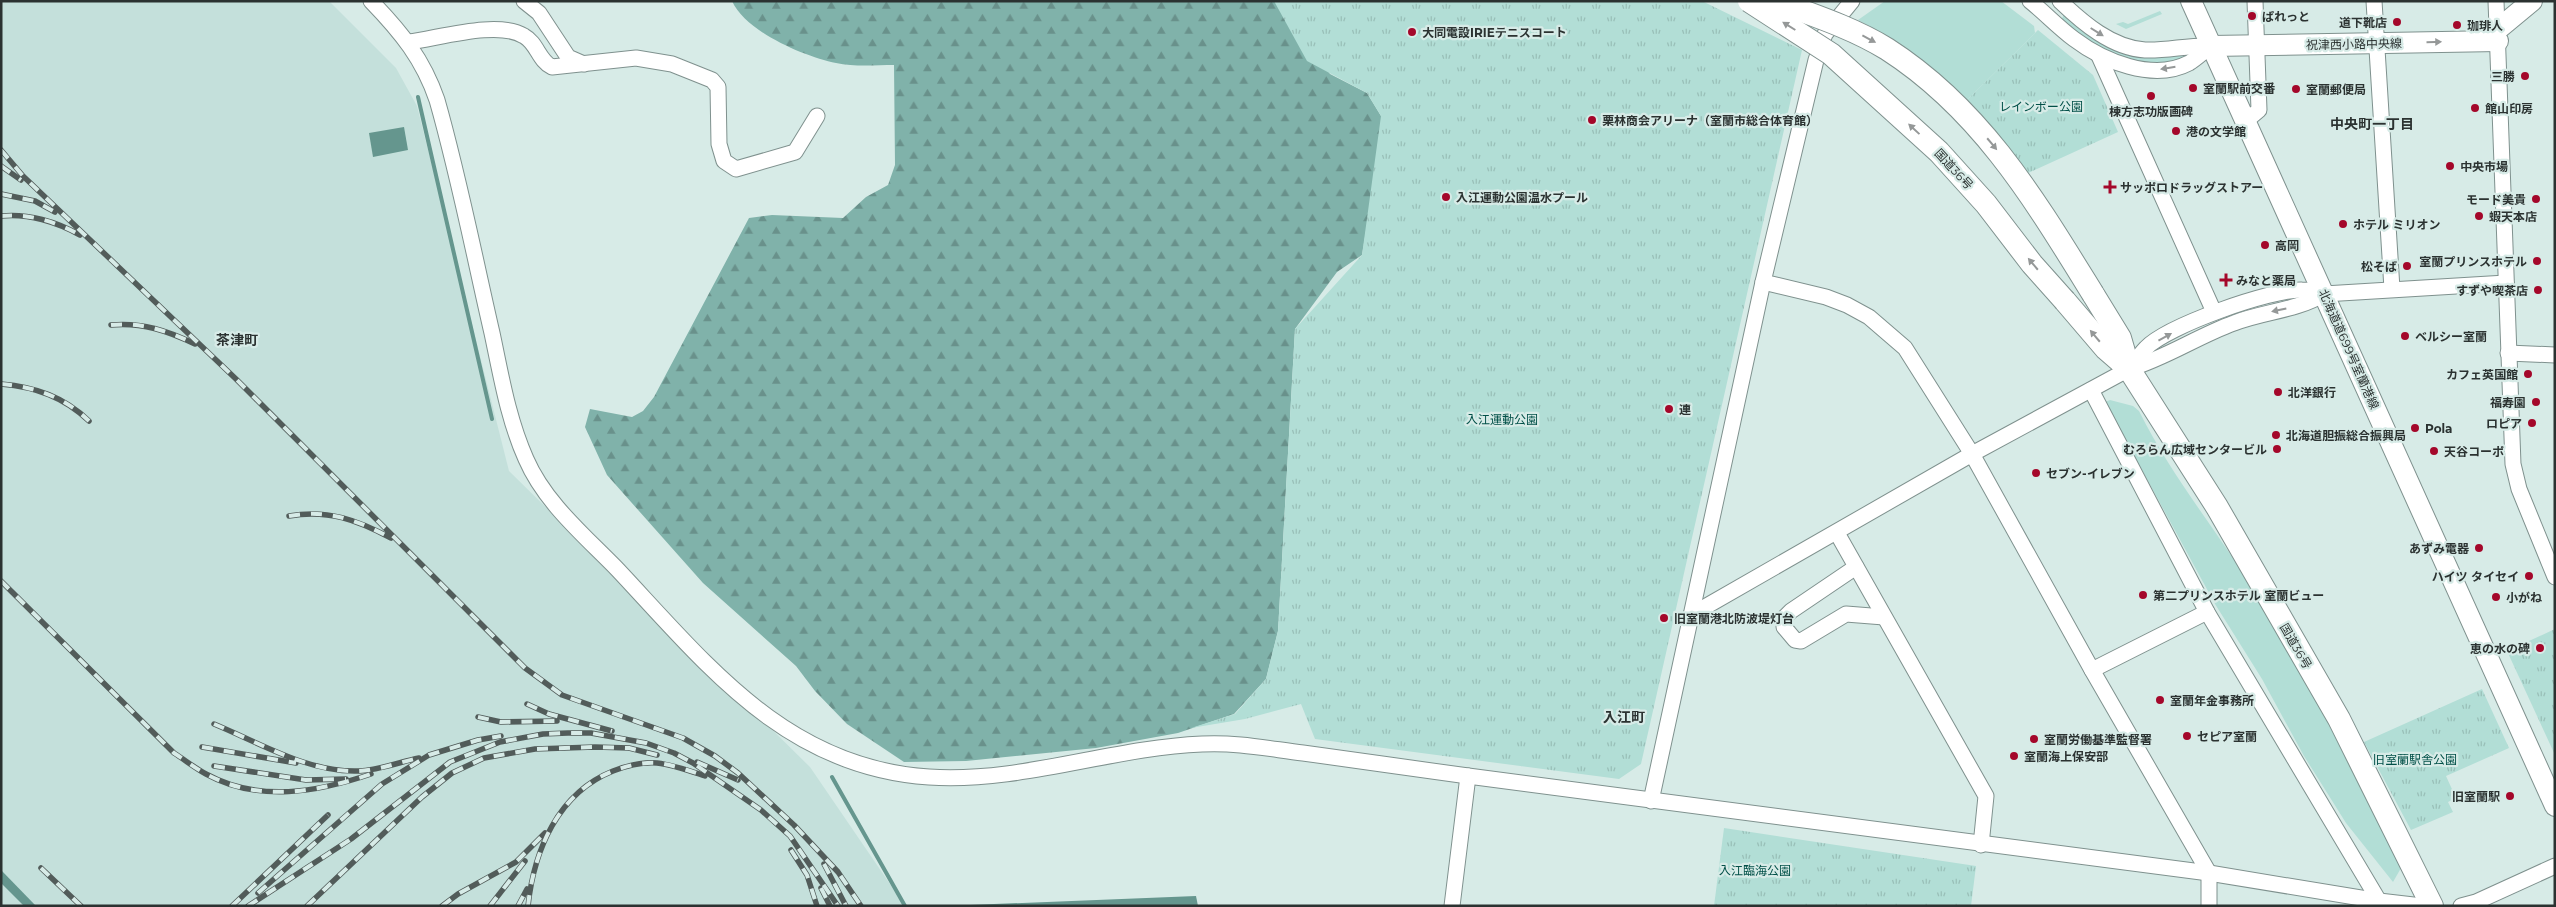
<svg xmlns="http://www.w3.org/2000/svg" width="2556" height="907" font-family="Montserrat,'Noto Sans JP',sans-serif">
  <defs>
    <pattern id="forest-firs" width="22" height="20" patternUnits="userSpaceOnUse" patternTransform="scale(1.25)"><rect width="22" height="20" fill="#80b2aa"/><path d="M5 1l3.5 6h-7zM16 11l3.5 6h-7z" fill="#69918b"/></pattern>
    <pattern id="park-tufts" width="24" height="20" patternUnits="userSpaceOnUse" patternTransform="scale(1.25)"><rect width="24" height="20" fill="#b2ded6"/><path d="M3 7l-1-3M5 7V3M7 7l1-3M15 17l-1-3M17 17v-4M19 17l1-3" fill="none" stroke="#99bfb8"/></pattern>
  </defs>
  <rect width="100%" height="100%" fill="#d7ebe7"/>
  <polygon fill="#c4e0db" points="1,1 329,1 396,68 417,106 509,471 810,767 905,906 1,906"/>
  <g fill="#b2ded6">
    <path d="M1885,1h116l33,25 1,7 -72,71c-33,-32 -64,-63 -105,-84z"/>
    <polygon points="2160,11 2162,14 2126,29 2116,24 2123,22 2128,24"/>
    <path d="M2064,14l46,29 76,11 1,4c-9,2 -20,7 -30,7 -35,0 -71,-22 -95,-46z"/>
    <path d="M2110,400l23,6 6,5c32,64 77,119 115,179 56,89 100,184 147,278l-8,14 -47,-59 -42,-67 -42,-77 -47,-75 -110,-202z"/>
  </g>
  <path fill="url(#forest-firs)" d="M732,1h543l55,73 37,19 14,23 1,18 -20,121 -25,17 -42,57 -17,302 -12,48 -32,35 -56,19 -82,15 -130,13 -62,1 -57,-38 -32,-33 -19,-25 -93,-83 -96,-108 -22,-48 5,-18 42,8 11,-6 11,-14 95,-179 23,-3 71,3 23,-21 22,-12 7,-20 -1,-100c-18,0 -40,2 -58,-2 -31,-6 -90,-31 -104,-62z"/>
  <g fill="url(#park-tufts)">
    <polygon points="1274,1 1702,1 1802,50 1641,764 1619,779 1315,739 1301,704 1245,719 1191,728 1235,714 1266,679 1278,631 1295,329 1362,255 1381,116 1367,93 1307,61"/>
    <polygon points="2038,30 2093,75 2118,132 2026,174 1963,104"/>
    <polygon points="2555,629 2555,755 2507,651"/>
    <polygon points="2482,689 2509,748 2446,776 2456,798 2448,802 2453,812 2411,830 2364,742"/>
    <polygon points="1724,828 1976,866 1971,906 1714,906"/>
  </g>
  <g fill="#65968e">
    <polygon points="404,127 408,150 373,157 369,133"/>
    <polygon points="1,870 36,906 24,906 1,883"/>
    <polygon points="1196,896 1198,906 946,906"/>
  </g>
  <g fill="none" stroke-linecap="round" stroke-linejoin="round">
    <g stroke="#65968e" stroke-width="4">
      <polyline points="418,97 492,419"/>
      <polyline points="832,777 905,906"/>
    </g>
    <defs>
      <g id="minor">
        <path d="M371,1c30,31 52,58 66,99 22,77 37,155 55,233 9,42 16,86 34,126 19,44 59,77 92,111 90,96 169,198 311,207 92,6 181,-29 273,-33 34,-2 68,5 101,9 55,8 110,15 165,23"/>
        <polyline points="524,1 539,13 568,57 584,64"/>
        <path d="M2030,1c15,12 28,26 44,38 29,22 79,43 115,24 8,-5 15,-12 22,-17"/>
        <path d="M2060,1c23,22 52,47 85,49 22,1 43,-5 66,-4"/>
        <polyline points="2374,1 2392,289"/>
        <polyline points="2496,1 2513,464 2519,489 2555,577"/>
        <path d="M409,42c31,-4 89,-22 115,-6 13,7 15,25 28,31l84,-9 36,6 40,16 6,7 1,57 5,17 12,8 59,-17 22,-36"/>
        <polyline points="2099,56 2214,312"/>
        <polyline points="2247,120 2259,110 2255,1"/>
        <polyline points="1763,282 1826,297 1847,305 1869,317 1905,348 1972,454 2092,670 2209,873 2209,906"/>
        <polyline points="2508,353 2555,355"/>
        <path d="M2129,369c6,-7 11,-15 17,-21 21,-22 125,-59 156,-58 7,0 15,2 22,4l182,-11"/>
        <polyline points="2091,390 2207,612 2379,901"/>
        <polyline points="1837,533 1986,796 1981,845"/>
        <polyline points="1856,567 1791,611 1785,617 1784,627 1795,640 1801,641 1846,614 1884,617"/>
        <path d="M1691,615l281,-161 157,-85c37,-11 69,-33 105,-46 31,-12 62,-12 90,-29"/>
        <polyline points="2092,670 2207,612"/>
        <polyline points="1651,801 1763,282 1816,60 1825,34 1852,1"/>
        <polyline points="1452,906 1468,776 2209,873 2379,901 2422,906"/>
        <polyline points="2461,906 2476,902 2555,866"/>
      </g>
      <g id="major">
        <polyline points="2191,1 2555,806"/>
        <polyline points="2497,30 2532,1"/>
        <polyline points="2211,46 2498,41"/>
      </g>
      <g id="highway">
        <polyline points="2093,294 2120,338 2129,369 2217,507 2339,719 2432,906"/>
        <polyline points="2065,301 2106,349 2129,369"/>
      </g>
    </defs>
    <use href="#minor" stroke="#7f918e" stroke-width="17"/>
    <use href="#major" stroke="#7f918e" stroke-width="22"/>
    <use href="#highway" stroke="#7f918e" stroke-width="24"/>
    <use href="#minor" stroke="#fff" stroke-width="15"/>
    <use href="#major" stroke="#fff" stroke-width="20"/>
    <use href="#highway" stroke="#fff" stroke-width="22"/>
    <defs>
      <g id="rail">
        <polyline points="1,150 23,176 236,379 525,668 562,695 683,738 715,756 738,773 794,825 838,872 861,906"/>
        <polyline points="1,166 21,180"/>
        <polyline points="1,194 35,201 55,212"/>
        <path d="M1,216c27,-3 56,6 79,19"/>
        <path d="M111,325c31,-3 57,6 84,19"/>
        <path d="M1,384c35,3 63,13 88,37"/>
        <path d="M289,516c39,-7 68,4 102,22"/>
        <path d="M1,581l173,172c11,7 21,15 32,21 53,29 112,18 165,0"/>
        <polyline points="527,704 549,714 612,731"/>
        <polyline points="478,717 501,722 557,721"/>
        <path d="M214,724c46,19 95,49 145,47 20,-1 41,-9 60,-13"/>
        <polyline points="202,747 296,763"/>
        <polyline points="697,762 738,780"/>
        <polyline points="214,766 306,780 346,779"/>
        <polyline points="791,850 807,875 817,906"/>
        <polyline points="824,864 846,906"/>
        <polyline points="41,868 81,906"/>
        <polyline points="821,888 830,906"/>
        <polyline points="258,893 382,784 429,755 478,740 501,736"/>
        <polyline points="232,906 328,815"/>
        <polyline points="248,906 351,839 450,762 500,742 543,734 568,733 591,733 646,743 674,753 693,763 761,810 790,836 838,906"/>
        <polyline points="307,906 422,797 452,773 484,758 535,749 595,747 629,748 657,755"/>
        <polyline points="442,906 458,894 516,862 545,833"/>
        <polyline points="490,906 525,861"/>
        <polyline points="518,906 527,889"/>
        <path d="M528,906c6,-56 30,-113 85,-135 13,-5 29,-9 44,-8 17,2 33,8 48,13"/>
      </g>
    </defs>
    <use href="#rail" stroke="#525c5a" stroke-width="5.5"/>
    <use href="#rail" stroke="#d7ebe7" stroke-width="4" stroke-dasharray="11" stroke-linecap="butt"/>
    <defs>
      <g id="highway-bridge">
        <polyline points="1749,1 1831,54 1939,152 1986,204 2032,264 2065,301"/>
        <path d="M1775,1c38,14 78,27 112,48 95,61 149,153 206,245"/>
      </g>
    </defs>
    <use href="#highway-bridge" stroke="#7f918e" stroke-width="24" stroke-linecap="butt"/>
    <use href="#highway-bridge" stroke="#fff" stroke-width="22"/>
  </g>
  <defs><path id="oneway-solid" d="M-6-.8H1V-3.2L6.5 0L1 3.2V.8H-6Z" transform="scale(1.25)"/></defs>
  <g fill="#959898">
    <use href="#oneway-solid" transform="translate(1789 26) rotate(-148)"/>
    <use href="#oneway-solid" transform="translate(2097 32) rotate(32)"/>
    <use href="#oneway-solid" transform="translate(1869 39) rotate(28)"/>
    <use href="#oneway-solid" transform="translate(2434 42) rotate(-1)"/>
    <use href="#oneway-solid" transform="translate(2168 68) rotate(171)"/>
    <use href="#oneway-solid" transform="translate(1914 129) rotate(-137)"/>
    <use href="#oneway-solid" transform="translate(1992 144) rotate(50)"/>
    <use href="#oneway-solid" transform="translate(2033 264) rotate(-130)"/>
    <use href="#oneway-solid" transform="translate(2279 310) rotate(168)"/>
    <use href="#oneway-solid" transform="translate(2095 336) rotate(-130)"/>
    <use href="#oneway-solid" transform="translate(2165 337) rotate(-29)"/>
  </g>
  <g fill="#a4072a" stroke="#d7ebe7" stroke-width="2">
    <circle cx="2252" cy="16" r="5"/>
    <circle cx="2397" cy="22" r="5"/>
    <circle cx="2457" cy="25" r="5"/>
    <circle cx="1412" cy="32" r="5"/>
    <circle cx="2525" cy="76" r="5"/>
    <circle cx="2193" cy="88" r="5"/>
    <circle cx="2296" cy="89" r="5"/>
    <circle cx="2151" cy="96" r="5"/>
    <circle cx="2475" cy="108" r="5"/>
    <circle cx="1592" cy="120" r="5"/>
    <circle cx="2176" cy="131" r="5"/>
    <circle cx="2450" cy="166" r="5"/>
    <path d="M2107.5 179.5h5v5h5v5h-5v5h-5v-5h-5v-5h5z"/>
    <circle cx="1446" cy="197" r="5"/>
    <circle cx="2536" cy="199" r="5"/>
    <circle cx="2479" cy="216" r="5"/>
    <circle cx="2343" cy="224" r="5"/>
    <circle cx="2265" cy="245" r="5"/>
    <circle cx="2537" cy="261" r="5"/>
    <circle cx="2407" cy="266" r="5"/>
    <path d="M2223.5 272.5h5v5h5v5h-5v5h-5v-5h-5v-5h5z"/>
    <circle cx="2538" cy="290" r="5"/>
    <circle cx="2405" cy="336" r="5"/>
    <circle cx="2528" cy="374" r="5"/>
    <circle cx="2278" cy="392" r="5"/>
    <circle cx="2536" cy="402" r="5"/>
    <circle cx="1669" cy="409" r="5"/>
    <circle cx="2532" cy="423" r="5"/>
    <circle cx="2415" cy="428" r="5"/>
    <circle cx="2276" cy="435" r="5"/>
    <circle cx="2277" cy="449" r="5"/>
    <circle cx="2434" cy="451" r="5"/>
    <circle cx="2036" cy="473" r="5"/>
    <circle cx="2479" cy="548" r="5"/>
    <circle cx="2529" cy="576" r="5"/>
    <circle cx="2143" cy="595" r="5"/>
    <circle cx="2496" cy="597" r="5"/>
    <circle cx="1664" cy="618" r="5"/>
    <circle cx="2540" cy="648" r="5"/>
    <circle cx="2160" cy="700" r="5"/>
    <circle cx="2187" cy="736" r="5"/>
    <circle cx="2034" cy="739" r="5"/>
    <circle cx="2014" cy="756" r="5"/>
    <circle cx="2510" cy="796" r="5"/>
  </g>
  <g text-anchor="middle" dominant-baseline="central" stroke-width="4.5" stroke-linejoin="round" paint-order="stroke">
    <g font-size="12" font-weight="bold" fill="#2b3231" stroke="#d7ebe7" text-anchor="start">
      <text x="2262" y="16">ぱれっと</text>
      <text x="2387" y="22" text-anchor="end">道下靴店</text>
      <text x="2467" y="25">珈琲人</text>
      <text x="1422" y="32">大同電設IRIEテニスコート</text>
      <text x="2515" y="76" text-anchor="end">三勝</text>
      <text x="2203" y="88">室蘭駅前交番</text>
      <text x="2306" y="89">室蘭郵便局</text>
      <text x="2485" y="108">館山印房</text>
      <text x="2151" y="111" text-anchor="middle">棟方志功版画碑</text>
      <text x="1602" y="120">栗林商会アリーナ（室蘭市総合体育館）</text>
      <text x="2186" y="131">港の文学館</text>
      <text x="2460" y="166">中央市場</text>
      <text x="2120" y="187">サッポロドラッグストアー</text>
      <text x="1456" y="197">入江運動公園温水プール</text>
      <text x="2526" y="199" text-anchor="end">モード美貴</text>
      <text x="2489" y="216">蝦天本店</text>
      <text x="2353" y="224">ホテル ミリオン</text>
      <text x="2275" y="245">高岡</text>
      <text x="2527" y="261" text-anchor="end">室蘭プリンスホテル</text>
      <text x="2397" y="266" text-anchor="end">松そば</text>
      <text x="2236" y="280">みなと薬局</text>
      <text x="2528" y="290" text-anchor="end">すずや喫茶店</text>
      <text x="2415" y="336">ベルシー室蘭</text>
      <text x="2518" y="374" text-anchor="end">カフェ英国館</text>
      <text x="2288" y="392">北洋銀行</text>
      <text x="2526" y="402" text-anchor="end">福寿園</text>
      <text x="1679" y="409">連</text>
      <text x="2522" y="423" text-anchor="end">ロピア</text>
      <text x="2425" y="428">Pola</text>
      <text x="2286" y="435">北海道胆振総合振興局</text>
      <text x="2267" y="449" text-anchor="end">むろらん広域センタービル</text>
      <text x="2444" y="451">天谷コーポ</text>
      <text x="2046" y="473">セブン-イレブン</text>
      <text x="2469" y="548" text-anchor="end">あずみ電器</text>
      <text x="2519" y="576" text-anchor="end">ハイツ タイセイ</text>
      <text x="2153" y="595">第二プリンスホテル 室蘭ビュー</text>
      <text x="2506" y="597">小がね</text>
      <text x="1674" y="618">旧室蘭港北防波堤灯台</text>
      <text x="2530" y="648" text-anchor="end">恵の水の碑</text>
      <text x="2170" y="700">室蘭年金事務所</text>
      <text x="2197" y="736">セピア室蘭</text>
      <text x="2044" y="739">室蘭労働基準監督署</text>
      <text x="2024" y="756">室蘭海上保安部</text>
      <text x="2500" y="796" text-anchor="end">旧室蘭駅</text>
    </g>
    <g font-size="12" fill="#2b3231" stroke="#d7ebe7">
      <text transform="translate(2354 44) rotate(-1)">祝津西小路中央線</text>
      <text transform="translate(1954 169) rotate(47)">国道36号</text>
      <text transform="translate(2349 349) rotate(66)">北海道道699号室蘭港線</text>
      <text transform="translate(2296 646) rotate(60)">国道36号</text>
    </g>
    <g font-size="12" fill="#025048" stroke="#d7ebe7">
      <text x="2041" y="106">レインボー公園</text>
      <text x="1502" y="419">入江運動公園</text>
      <text x="2415" y="759">旧室蘭駅舎公園</text>
      <text x="1755" y="870">入江臨海公園</text>
    </g>
    <g font-size="14" font-weight="bold" fill="#2b3231" stroke="#d7ebe7">
      <text x="2372" y="124">中央町一丁目</text>
      <text x="237" y="340">茶津町</text>
      <text x="1624" y="717">入江町</text>
    </g>
  </g>
  <rect width="2556" height="907" fill="none" stroke="#2b3231" stroke-width="5"/>
</svg>
